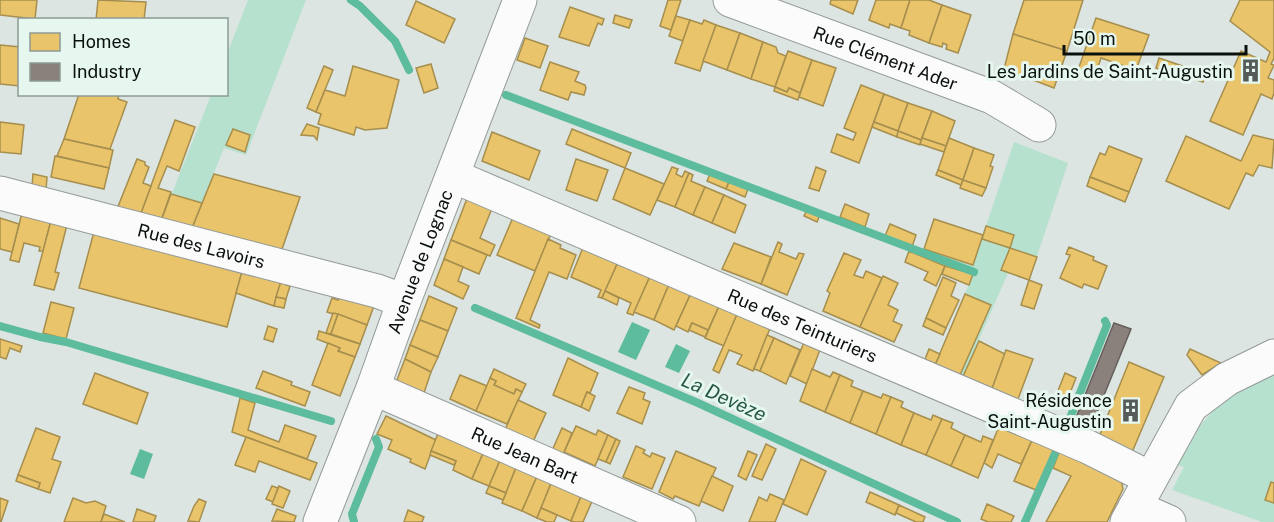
<svg xmlns="http://www.w3.org/2000/svg" width="1274" height="522" font-family="'Public Sans',sans-serif">
  <rect width="100%" height="100%" fill="#dce5e1"/>
  <g fill="#b6e1ce">
    <polygon points="248,0 306,0 246,155 224,148 192,228 161,221 211,95 226,94 227,54"/>
    <polygon points="1014,142 1068,163 1029,280 1008,273 960,383 935,365 975,270 923,251 934,219 983,235"/>
    <polygon points="1274,375 1274,522 1262,522 1172,490 1184,467 1178,465 1200,426 1217,406 1232,396"/>
  </g>
  <g fill="#5dbc9d">
    <polygon points="632,322 650,330 636,360 618,352"/>
    <polygon points="676,344 690,351 679,373 665,367"/>
    <polygon points="140,449 153,454 144,479 130,474"/>
  </g>
  <g fill="#e9c46a" stroke="#a68e4e" stroke-width="1.5">
    <polygon points="0,0 37,0 35,19 0,15"/>
    <polygon points="98,0 146,2 144,20 96,20"/>
    <polygon points="668,0 681,0 671,30 660,26"/>
    <polygon points="831,0 858,0 853,14 830,4"/>
    <polygon points="876,0 910,0 901,28 890,24 889,28 869,20"/>
    <polygon points="910,0 929,0 942,5 929,43 909,35 910,31 901,28"/>
    <polygon points="1024,0 1083,0 1067,51 1013,34"/>
    <polygon points="1240,0 1274,0 1274,58 1271,64 1274,65 1268,78 1274,80 1274,93 1272,99 1261,94 1243,135 1210,121 1241,51 1266,62 1270,52 1230,21"/>
    <polygon points="416,1 455,19 444,43 406,25"/>
    <polygon points="942,5 971,15 958,53 946,49 947,45 943,43 942,47 929,43"/>
    <polygon points="570,7 604,19 602,25 598,23 589,46 559,37"/>
    <polygon points="615,15 632,20 629,28 613,23"/>
    <polygon points="676,16 690,20 683,41 669,36"/>
    <polygon points="1096,18 1149,35 1136,70 1101,58 1094,79 1077,73"/>
    <polygon points="690,20 702,24 704,20 716,25 700,71 675,63"/>
    <polygon points="716,25 740,33 727,70 703,61"/>
    <polygon points="740,33 763,42 751,79 727,70"/>
    <polygon points="1013,34 1067,51 1054,88 1004,69"/>
    <polygon points="525,38 548,46 540,68 517,60"/>
    <polygon points="763,42 776,47 778,53 786,56 775,87 751,79"/>
    <polygon points="0,45 20,47 20,86 0,84"/>
    <polygon points="788,51 812,60 800,93 789,88 787,92 775,87"/>
    <polygon points="1159,58 1206,74 1203,82 1185,76 1184,78 1156,68"/>
    <polygon points="812,60 836,68 823,106 799,97"/>
    <polygon points="550,62 579,72 575,81 585,85 586,88 584,95 571,92 568,100 540,90"/>
    <polygon points="431,64 438,88 424,93 416,68"/>
    <polygon points="324,66 333,70 316,112 307,108"/>
    <polygon points="353,66 399,80 387,128 365,130 356,127 354,135 318,124 321,114 316,112 325,90 345,96"/>
    <polygon points="861,85 884,94 859,163 831,152 837,134 853,140 856,133 844,128"/>
    <polygon points="775,87 787,92 789,88 800,93 798,100 774,91"/>
    <polygon points="79,94 119,94 118,99 127,102 110,149 64,139"/>
    <polygon points="884,94 908,103 898,131 874,122"/>
    <polygon points="908,103 932,111 921,140 898,131"/>
    <polygon points="932,111 955,121 946,146 922,138"/>
    <polygon points="175,120 195,127 179,171 167,166 158,188 171,192 161,221 141,213"/>
    <polygon points="0,122 24,125 21,154 0,152"/>
    <polygon points="874,122 898,131 897,137 872,127"/>
    <polygon points="307,124 319,128 317,140 314,136 301,135"/>
    <polygon points="233,129 250,135 245,152 226,145"/>
    <polygon points="572,129 631,153 625,168 566,144"/>
    <polygon points="898,131 921,140 920,145 897,137"/>
    <polygon points="492,132 540,151 529,180 482,161"/>
    <polygon points="1253,135 1274,140 1272,168 1259,165 1253,176 1246,173 1229,209 1166,181 1186,136 1241,161"/>
    <polygon points="922,138 946,146 944,152 920,144"/>
    <polygon points="949,138 974,148 963,180 938,170"/>
    <polygon points="64,139 113,150 109,168 57,156"/>
    <polygon points="1109,146 1142,159 1129,192 1090,177 1100,153 1105,155"/>
    <polygon points="974,148 994,155 990,166 993,167 986,188 963,180"/>
    <polygon points="55,156 109,168 104,189 51,177"/>
    <polygon points="137,159 145,162 145,165 149,167 143,183 151,186 141,213 117,209"/>
    <polygon points="576,159 608,170 597,201 566,190"/>
    <polygon points="672,167 678,169 676,174 682,177 685,171 689,173 675,207 657,200"/>
    <polygon points="816,167 826,171 819,191 809,188"/>
    <polygon points="625,168 664,184 650,215 613,199"/>
    <polygon points="938,170 963,180 961,185 936,175"/>
    <polygon points="689,173 693,175 691,181 705,187 693,215 675,207"/>
    <polygon points="33,174 47,177 46,190 32,186"/>
    <polygon points="214,174 300,197 281,252 192,228"/>
    <polygon points="710,174 729,182 726,189 707,181"/>
    <polygon points="1090,177 1129,192 1125,202 1087,186"/>
    <polygon points="963,180 986,188 982,196 960,188"/>
    <polygon points="729,182 748,189 745,197 726,189"/>
    <polygon points="705,187 724,195 712,223 693,215"/>
    <polygon points="171,194 202,203 192,228 161,221"/>
    <polygon points="724,195 746,205 735,233 712,223"/>
    <polygon points="468,196 493,206 480,238 495,245 490,256 451,240"/>
    <polygon points="845,204 869,214 865,227 840,217"/>
    <polygon points="23,209 52,217 43,251 39,251 40,247 24,243 19,262 10,260"/>
    <polygon points="807,210 820,215 817,222 804,216"/>
    <polygon points="514,215 552,231 535,271 497,255"/>
    <polygon points="52,217 68,221 55,272 59,273 54,290 34,285"/>
    <polygon points="0,218 19,224 12,252 0,249"/>
    <polygon points="934,219 983,235 973,265 924,249"/>
    <polygon points="890,224 916,235 912,247 885,236"/>
    <polygon points="986,226 1014,235 1010,248 982,239"/>
    <polygon points="95,228 243,268 227,327 79,288"/>
    <polygon points="548,239 561,245 560,248 576,255 567,279 549,272 530,320 540,325 539,328 516,318"/>
    <polygon points="451,240 487,255 479,274 444,259"/>
    <polygon points="778,242 782,244 779,252 796,259 799,253 804,254 787,295 761,284"/>
    <polygon points="734,243 771,257 761,284 722,269"/>
    <polygon points="584,245 619,260 602,298 598,297 601,290 571,277"/>
    <polygon points="1069,247 1094,257 1093,260 1107,266 1098,289 1084,284 1082,288 1060,278 1070,255 1066,254"/>
    <polygon points="1010,248 1037,257 1029,280 1001,270"/>
    <polygon points="909,251 945,266 936,286 924,280 928,272 905,262"/>
    <polygon points="844,253 861,260 854,275 863,278 866,271 882,278 860,327 823,311 830,293 827,291"/>
    <polygon points="444,259 463,267 458,281 469,286 463,299 434,285"/>
    <polygon points="619,260 651,274 633,315 627,313 631,303 605,291"/>
    <polygon points="945,266 973,274 969,285 942,274"/>
    <polygon points="243,268 282,278 274,306 236,293"/>
    <polygon points="651,274 670,282 654,320 634,312"/>
    <polygon points="883,276 898,283 888,305 898,310 893,321 902,325 894,342 860,327"/>
    <polygon points="943,277 956,283 951,296 959,300 946,328 926,318"/>
    <polygon points="282,278 288,280 286,285 290,286 286,299 276,297"/>
    <polygon points="1029,280 1042,285 1034,309 1021,305"/>
    <polygon points="670,282 692,291 674,330 654,320"/>
    <polygon points="605,291 619,298 617,305 602,298"/>
    <polygon points="692,291 720,304 708,330 692,323 688,332 676,326"/>
    <polygon points="341,294 375,303 367,325 327,312 332,298 338,300"/>
    <polygon points="965,294 991,305 960,375 935,365"/>
    <polygon points="429,296 457,308 448,331 420,320"/>
    <polygon points="276,297 286,299 284,308 274,306"/>
    <polygon points="51,302 74,308 66,339 43,333"/>
    <polygon points="720,304 738,312 724,346 705,338"/>
    <polygon points="738,312 771,326 753,371 737,364 742,355 729,350 719,373 713,370"/>
    <polygon points="333,313 338,314 331,334 326,333"/>
    <polygon points="338,314 367,325 360,344 331,334"/>
    <polygon points="926,318 946,328 943,335 923,326"/>
    <polygon points="420,320 448,331 438,357 410,345"/>
    <polygon points="692,323 708,330 705,337 689,330"/>
    <polygon points="268,326 277,329 273,342 264,339"/>
    <polygon points="319,331 360,344 355,357 338,351 340,348 317,339"/>
    <polygon points="767,335 774,338 760,371 754,369"/>
    <polygon points="774,338 800,350 786,384 760,371"/>
    <polygon points="0,339 22,346 20,352 10,348 6,359 0,357"/>
    <polygon points="805,340 821,347 807,384 790,376"/>
    <polygon points="979,341 1005,354 989,397 960,383"/>
    <polygon points="328,343 340,348 338,351 355,357 340,396 312,385"/>
    <polygon points="410,345 438,357 431,372 405,359"/>
    <polygon points="929,349 940,354 932,371 922,367"/>
    <polygon points="1190,349 1221,363 1202,375 1187,355"/>
    <polygon points="1006,350 1033,359 1015,407 989,397"/>
    <polygon points="568,358 598,373 590,393 587,392 581,407 553,395"/>
    <polygon points="405,359 431,372 423,396 395,385"/>
    <polygon points="1129,362 1164,377 1130,457 1097,442"/>
    <polygon points="494,369 526,384 522,392 516,389 514,394 494,385 496,381 490,378"/>
    <polygon points="812,369 830,377 833,372 840,375 825,412 800,401"/>
    <polygon points="263,371 292,382 291,385 310,392 305,406 256,388"/>
    <polygon points="95,373 148,393 137,424 83,404"/>
    <polygon points="1065,373 1076,378 1065,406 1054,401"/>
    <polygon points="460,375 487,386 476,411 450,399"/>
    <polygon points="840,375 853,381 851,386 863,391 850,423 825,412"/>
    <polygon points="490,378 496,381 494,385 514,394 516,389 522,392 507,424 476,411"/>
    <polygon points="629,387 645,393 643,399 650,402 642,424 617,413"/>
    <polygon points="863,391 881,398 883,394 891,397 876,434 850,423"/>
    <polygon points="587,392 595,396 589,411 581,407"/>
    <polygon points="891,397 903,402 901,407 914,413 901,445 876,434"/>
    <polygon points="240,398 255,403 248,430 279,442 285,425 316,436 307,459 232,432"/>
    <polygon points="518,400 546,413 532,444 504,432"/>
    <polygon points="914,413 931,420 933,415 942,419 926,455 901,445"/>
    <polygon points="386,416 436,440 425,469 410,462 411,459 388,449 392,440 377,434"/>
    <polygon points="942,419 953,423 951,428 965,435 951,466 926,455"/>
    <polygon points="1000,424 1033,438 1021,464 998,454 992,468 984,463"/>
    <polygon points="576,426 596,435 598,430 608,435 595,466 564,452"/>
    <polygon points="36,428 60,437 52,459 61,462 50,493 38,489 40,483 18,475"/>
    <polygon points="562,428 572,433 562,457 551,453"/>
    <polygon points="439,431 484,451 472,479 453,470 456,461 431,451"/>
    <polygon points="608,435 616,439 606,462 598,459"/>
    <polygon points="965,435 981,442 983,436 993,440 978,478 951,466"/>
    <polygon points="246,437 317,463 310,480 259,461 255,472 235,465"/>
    <polygon points="1033,438 1055,447 1036,490 1014,481"/>
    <polygon points="616,439 620,441 610,464 606,462"/>
    <polygon points="766,444 776,449 762,480 752,476"/>
    <polygon points="636,446 645,450 643,453 650,457 652,453 665,458 652,489 623,477"/>
    <polygon points="1060,450 1120,475 1123,489 1107,522 1046,522 1071,476 1053,468"/>
    <polygon points="431,451 456,461 454,465 430,455"/>
    <polygon points="484,451 501,458 489,486 472,479"/>
    <polygon points="676,451 716,468 699,506 675,496 673,499 659,492"/>
    <polygon points="748,451 757,455 746,480 738,476"/>
    <polygon points="501,458 517,465 506,493 489,486"/>
    <polygon points="801,459 826,471 807,515 783,504"/>
    <polygon points="517,465 538,474 522,511 502,503"/>
    <polygon points="538,474 552,481 537,518 522,511"/>
    <polygon points="18,475 40,483 38,489 16,481"/>
    <polygon points="712,476 733,486 723,511 701,501"/>
    <polygon points="552,481 582,494 571,521 541,508"/>
    <polygon points="1271,482 1274,483 1274,503 1265,500"/>
    <polygon points="272,486 278,488 273,502 266,499"/>
    <polygon points="279,486 290,491 283,508 272,504"/>
    <polygon points="489,486 506,493 503,500 486,493"/>
    <polygon points="870,492 899,505 895,515 866,502"/>
    <polygon points="582,494 593,499 583,522 574,522 571,521"/>
    <polygon points="770,494 784,500 775,522 749,522 759,497 767,501"/>
    <polygon points="0,498 8,501 1,522 0,522"/>
    <polygon points="73,498 86,503 95,501 106,506 101,522 64,522"/>
    <polygon points="199,499 206,502 199,522 188,521 194,506"/>
    <polygon points="987,504 1014,516 1011,522 988,522 981,519"/>
    <polygon points="899,505 925,517 923,522 916,522 896,513"/>
    <polygon points="541,508 557,515 554,522 547,522 537,518"/>
    <polygon points="137,509 156,516 154,522 133,522"/>
    <polygon points="277,509 296,516 294,522 272,521"/>
    <polygon points="408,510 424,517 422,522 404,522"/>
    <polygon points="104,514 125,522 101,522"/>
  </g>
  <polygon fill="#8a817c" stroke="#645f5b" stroke-width="1.5" points="1114,323 1131,329 1087,437 1071,430"/>
  <g fill="none" stroke-linecap="round" stroke-linejoin="round">
    <g stroke="#5dbc9d" stroke-width="8">
      <polyline points="351,0 360,6 395,41 409,70"/>
      <polyline points="506,95 974,272"/>
      <polyline points="475,308 698,403 957,522"/>
      <polyline points="0,326 40,337 66,342 331,421"/>
      <polyline points="1066,428 1107,325 1105,321"/>
      <polyline points="354,522 352,514 379,447 376,439"/>
      <polyline points="1025,522 1057,449"/>
    </g>
    <defs>
      <g id="minor">
        <path id="s1" d="M730,0l262,97 47,28"/>
        <path id="s2" d="M453,176l635,271 62,31"/>
        <path id="s3" d="M0,193l377,98 27,10"/>
        <path id="s4" d="M373,388l306,134"/>
        <polyline points="1135,507 1169,522"/>
        <path id="s5" d="M320,522l53,-134 31,-87 116,-301"/>
        <polyline points="1127,522 1191,406 1227,379 1274,356"/>
      </g>
    </defs>
    <use href="#minor" stroke="#939a97" stroke-width="35"/>
    <use href="#minor" stroke="#fafbfa" stroke-width="33"/>
  </g>
  <defs>
    <symbol id="building-bare" viewBox="-9 -9 18 18"><path d="M-4-6H4V6H1V3H-1V6H-4ZM-2.5-4.3h1.7v1.8h-1.7ZM.8-4.3h1.7v1.8H.8ZM-2.5-1h1.7V.8h-1.7ZM.8-1h1.7V.8H.8Z" fill="#545b58" stroke="#e5f7ee" stroke-width="2.5" paint-order="stroke"/></symbol>
  </defs>
  <g fill-rule="evenodd">
    <use href="#building-bare" x="1234" y="54" width="33" height="33"/>
    <use href="#building-bare" x="1114" y="394" width="33" height="33"/>
  </g>
  <g text-anchor="middle" dominant-baseline="central" stroke-width="6" stroke-linejoin="round" paint-order="stroke">
    <g font-size="18" fill="#0a100e" stroke="#e5f7ee">
      <text stroke="none"><textPath href="#s1" startOffset="166">Rue Clément Ader</textPath></text>
      <text stroke="none"><textPath href="#s3" startOffset="208">Rue des Lavoirs</textPath></text>
      <text stroke="none"><textPath href="#s5" startOffset="279">Avenue de Lognac</textPath></text>
      <text stroke="none"><textPath href="#s2" startOffset="380">Rue des Teinturiers</textPath></text>
      <text stroke="none"><textPath href="#s4" startOffset="166">Rue Jean Bart</textPath></text>
    </g>
    <g font-size="18" fill="#0a100e" stroke="#e5f7ee" text-anchor="end">
      <text x="1233" y="71">Les Jardins de Saint-Augustin</text>
      <text x="1112" y="400">Résidence<tspan x="1112" dy="21">Saint-Augustin</tspan></text>
    </g>
    <g font-size="20" font-style="italic" fill="#275845" stroke="#e5f7ee">
      <text transform="translate(724 397) rotate(24)">La Devèze</text>
    </g>
  </g>
  <rect x="18" y="18" width="210" height="78" fill="#e5f7ee" stroke="#8d9b94" stroke-width="1.5"/>
  <rect x="30" y="33" width="30" height="18" fill="#e9c46a" stroke="#8d9b94" stroke-width="1.5"/>
  <text x="72" y="48" font-size="18" fill="#0a100e">Homes</text>
  <rect x="30" y="63" width="30" height="18" fill="#8a817c" stroke="#8d9b94" stroke-width="1.5"/>
  <text x="72" y="78" font-size="18" fill="#0a100e">Industry</text>
  <path d="M1064 45v9h182v-9" fill="none" stroke="#0a100e" stroke-width="3"/>
  <text x="1073" y="45" font-size="18" fill="#0a100e" stroke="#e5f7ee" stroke-width="4.5" paint-order="stroke">50 m</text>
</svg>
